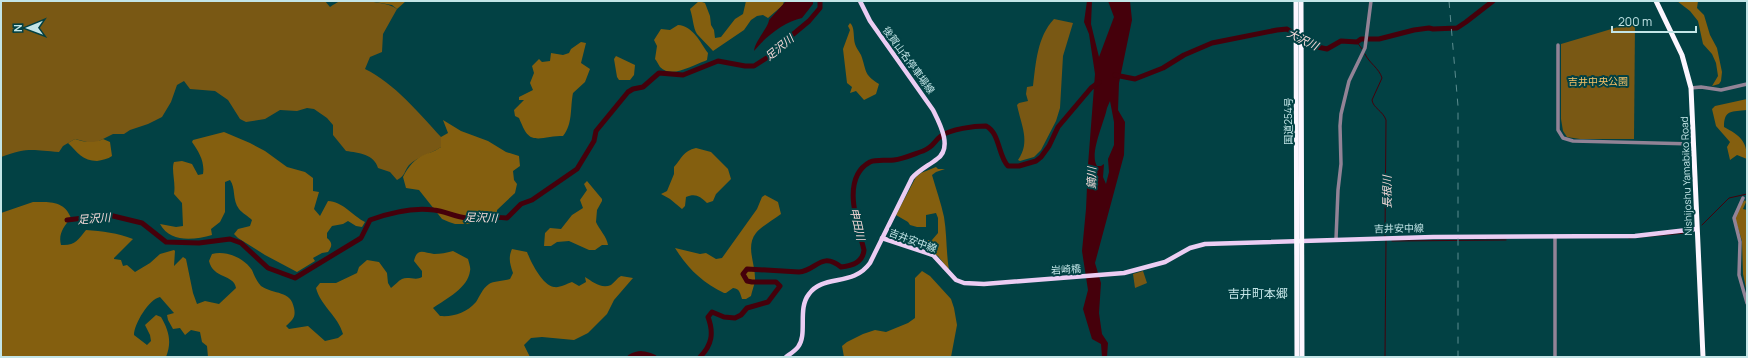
<svg xmlns="http://www.w3.org/2000/svg" width="1748" height="358" font-family="Manrope,'Noto Sans JP',sans-serif">
  <rect width="100%" height="100%" fill="#024144"/>
  <g fill="#795814">
    <path d="M1,1h324l5,6c3,-2 7,-5 11,-6 14,-1 46,0 56,8l-14,25 -1,18 -12,5 -5,12c29,14 54,44 76,68v10c-10,7 -23,9 -32,18 -5,6 -3,10 -12,15l-7,-8 -12,-4c-4,-14 -19,-15 -32,-17l-13,-16v-10l-6,-7 -13,-9 -7,-1 -10,3 -17,-1 -15,9 -19,3 -6,-3 -12,-19 -13,-9 -25,-2 -6,-8 -7,4 -6,17 -9,15 -14,7 -18,6 -6,4h-11l-16,8h-10l-12,-3 -12,7 -4,6c-26,-2 -32,-5 -58,5z"/>
    <path d="M1054,19l19,4 -10,33 -3,52 -4,13 -15,29 -7,7 -14,4 -2,-1c13,-18 3,-35 -1,-55l2,-2 9,-2 -2,-7 1,-7 6,-1c3,-23 4,-49 21,-67z"/>
    <polygon points="1635,22 1634,139 1580,139 1567,137 1563,131 1561,119 1561,44"/>
    <polygon points="1143,271 1147,283 1135,288 1133,274"/>
  </g>
  <g fill="#845f0f">
    <polygon points="370,1 406,1 397,9 392,5"/>
    <path d="M699,1l6,2 5,13 1,9 3,5 1,8 6,-1 14,-18 8,-5 3,-13h38l-1,4 -15,13 -5,-3 -6,1 -6,4 -7,10 -31,21c-5,-6 -11,-11 -16,-17 -4,-6 -4,-17 -7,-25z"/>
    <polygon points="1677,1 1698,1 1697,8 1704,15 1710,35 1717,48 1722,72 1721,81 1719,84 1712,86 1718,76 1716,63 1712,54 1703,44 1698,21 1690,11"/>
    <path d="M850,23c5,4 3,14 5,21 1,4 4,7 6,11 6,16 2,19 18,29l-3,10 -12,6 -8,-9 -6,2 2,-6 -5,-4 -4,-34 7,-19 -2,-4z"/>
    <path d="M678,25c15,1 22,17 30,28l-1,7 -2,1c-13,4 -33,18 -45,6 -2,-3 -3,-6 -5,-8l2,-13 -3,-6 7,-11 9,1z"/>
    <path d="M581,42l5,1 -5,20 9,6 -5,13 -12,11c-3,15 0,31 -10,43 -4,0 -9,0 -13,1 -21,4 -23,0 -31,-19l-4,-2 -1,-6 10,-10h-5v-3l14,-7 -3,-7 4,-10 -2,-7 7,-7 3,3 8,-1 1,-8 12,2 6,-2 2,-4z"/>
    <polygon points="616,56 635,65 634,75 630,80 619,80 617,77 614,59"/>
    <path d="M1747,99v11c-15,2 -23,-1 -23,17 15,8 23,13 23,32l-10,-4 -7,5 -3,-13 3,-5 -14,-16 -4,-17 3,-3z"/>
    <path d="M443,120l18,11 27,10 18,11 13,4 1,10 -7,5 1,9 3,4 -2,9 -18,17v8l-23,6h-19l-6,-2 -7,-3 -23,-29 -13,-2 -3,-11c5,-10 12,-19 23,-23 6,-2 9,-3 15,-7v-10l7,-4z"/>
    <path d="M224,132l26,11 15,8 22,16 18,5 8,6v13l6,1 -5,17 6,7 8,-15c14,0 25,15 37,21l-3,5 -6,-1 -8,-5 -5,3 -11,2 -5,7v5c6,5 5,8 1,14l-6,1 -9,5 2,3 -18,11 -32,-17 -27,-17 -4,-4 4,-5 12,-3 2,-6c-4,-4 -10,-7 -13,-11 -7,-9 -3,-21 -9,-29l-5,2v30l-5,10 -9,7 1,6c-18,5 -42,8 -52,-11l16,3 7,-1 -1,-23 -8,-9c2,-11 -3,-24 0,-32l8,-1 10,3 6,11 5,-1c2,-12 -4,-22 -11,-32l1,-2z"/>
    <path d="M75,139c10,3 18,5 28,0l7,3 2,14c-4,3 -10,4 -15,5 -14,0 -20,-9 -29,-18z"/>
    <path d="M696,148l15,4 17,17 3,10 -15,15 -3,7 -6,2c-7,-7 -12,-10 -21,-6l-1,9 -3,3 -12,-10 -9,-5 6,-3 7,-17v-7c8,-9 9,-16 22,-19z"/>
    <path d="M936,167l2,2h7l-9,3 -4,3c4,14 9,28 12,42 3,18 2,35 5,53l-11,-14 -12,-7 2,-9h4l6,-7v-15l-2,-5 -10,2v12h-9l-7,-2 -2,-3 -12,-7 20,-38 5,-4z"/>
    <path d="M587,181l15,18v2l-5,9 -1,12c3,7 11,15 12,23h-6l-7,5h-6l-20,-9 -12,1 -6,4h-7l1,-13 5,-5 11,1 11,-14 11,-7 -3,-8 7,-10 -3,-6z"/>
    <path d="M765,195l13,7 3,12c-8,6 -19,12 -25,19 -11,14 0,31 -1,48 -1,5 -3,10 -4,15l-5,3h-4c-2,-6 -2,-10 -9,-11l-7,5h-2c-22,-11 -36,-24 -49,-45l25,6 6,-1 10,6 6,-1 35,-49 5,-12z"/>
    <polygon points="1745,200 1746,202 1743,209 1747,210 1747,293 1743,274 1742,241 1735,218 1740,206"/>
    <path d="M33,202c16,0 31,-2 38,16 -7,8 -13,16 -10,27 14,1 17,-5 25,-15 16,1 32,3 47,9l-19,19v1l7,1 2,6 4,-1 8,7 15,-9 10,-9 14,-4 1,1 -1,15 9,-9 3,2 7,34 4,11 8,-3 14,3 17,-16c-2,-14 -23,-9 -27,-27l3,-7c14,-4 32,4 40,16 2,5 5,12 9,16 13,9 30,4 33,22 2,9 -1,12 -8,18l3,3 19,-3 17,15 13,-3 5,-4c-5,-18 -23,-29 -27,-46l4,-5h16l21,-10 2,-6 8,-7 12,2 8,11 1,10 3,5c4,-3 7,-7 11,-9 6,-3 14,2 20,-2v-6l-8,-10c3,-14 10,-8 20,-7 7,0 12,-1 19,-3l15,8c1,4 3,9 2,12 -2,17 -24,28 -37,37l7,8c14,1 26,-3 36,-14 4,-6 6,-13 13,-18 4,-3 14,-3 21,-5l3,-6c-3,-9 -5,-15 -1,-24l15,3c4,10 15,33 27,35 6,1 12,-3 18,-5l7,4 7,-4 -1,-5c8,5 16,12 26,8 4,-3 6,-7 10,-9l12,2 -19,22 -7,14 -19,19 -14,7 -32,-3 -11,1 -7,7 6,12h-322l-1,-11 -5,-4 -2,-10 -9,-2 -6,5 -5,-7 -7,1 -5,-9 -1,-5 7,-2 -14,-16c-11,2 -26,27 -26,38l13,10 4,-4 -1,-6 -5,-10 11,-10 5,2c8,14 11,25 5,40h-165v-144z"/>
    <polygon points="922,271 930,276 951,299 954,308 957,325 951,357 844,357 842,346 847,342 863,334 875,330 886,332 908,323 915,318 915,278"/>
  </g>
  <g fill="#45000b" fill-rule="evenodd">
    <path d="M786,1h27v3l-11,14c-18,4 -37,19 -48,33 1,-10 14,-23 15,-31z"/>
    <path d="M1087,1h5l-1,23 8,33 15,-40 -6,-16h22l2,19 -13,63 -1,27 7,12 -1,33 -29,108 6,20 -2,30 3,21 6,9 -1,14h-5l-1,-13 -9,-5 -9,-30 5,-19 -6,-39 4,-42 2,-44 7,-91 -6,-40 -5,-12zM1110,101l4,21v23l-6,14 1,13 -3,12 -3,-7 1,-13 -3,2h-4c-8,-12 7,-43 10,-58z"/>
  </g>
  <g fill="none" stroke-linecap="round" stroke-linejoin="round">
    <g stroke="#45000b" stroke-width="1">
      <polyline points="1357,42 1362,49"/>
      <path d="M1365,54c4,9 14,14 17,24l-10,22c1,8 11,11 14,20l-1,116"/>
      <polyline points="1702,225 1729,198 1747,194"/>
      <polyline points="1629,238 1686,233"/>
      <polyline points="1392,241 1506,240"/>
      <polyline points="1385,357 1386,240"/>
    </g>
    <g stroke="#45000b" stroke-width="5">
      <polyline points="1115,75 1135,79 1163,68 1184,55 1212,43 1277,30 1287,29 1313,46 1327,49 1341,41 1357,42 1361,39 1379,39 1414,30 1429,28 1433,29 1457,28 1466,22 1493,1"/>
      <path d="M67,220l42,-5 33,8 24,19 33,1 31,-4 11,4 27,25 27,10 66,-40 9,-18c19,-7 43,-13 64,-10 11,1 21,7 33,8 14,1 26,-2 40,0l14,-14 11,-4 45,-31 17,-28 2,-10 32,-39 5,-3 10,-2 16,-14 24,2 35,-14 27,5h9l22,-14 15,-16 18,-15 11,-13v-7"/>
      <path d="M630,357c9,-5 15,-4 24,0"/>
      <path d="M700,357c12,-12 14,-24 8,-40l4,-5 12,5 11,1 6,-3 6,-7 21,-6 12,-16 -4,-4h-24l-5,-1 -4,-7 4,-5 52,3c17,-1 22,-21 42,-5 11,-1 22,-5 23,-17 -6,-25 -24,-72 6,-88 7,-3 16,-1 24,-2 9,-1 20,-6 29,-9 12,-5 10,-9 18,-15 10,-7 33,-10 45,-10 14,7 12,30 22,40h11l17,-5 5,-4 8,-11 9,-19 33,-39 8,-6"/>
    </g>
    <g stroke="#928396" stroke-width="3.5">
      <polyline points="1558,45 1558,130 1563,138 1573,141 1694,144"/>
      <polyline points="1691,88 1701,87 1721,90 1747,84"/>
      <polyline points="1743,198 1734,218 1740,242 1739,275 1747,303"/>
      <polyline points="1336,239 1338,190 1341,164 1340,126 1341,114 1349,81 1365,48 1371,1"/>
      <polyline points="1555,357 1555,236"/>
    </g>
    <g stroke="#ebcdf3" stroke-width="4.5">
      <polyline points="882,238 933,255 956,280 964,283 984,284 1124,273 1165,262 1190,248 1205,244 1433,237 1635,236 1696,229"/>
      <path d="M786,357c4,-3 9,-6 12,-10 10,-13 -1,-38 11,-53 14,-20 44,-7 61,-31l42,-85c7,-8 16,-12 25,-19 16,-11 3,-35 -4,-49l-63,-89 -10,-20"/>
    </g>
    <g stroke="#fdf6ff" stroke-width="5">
      <polyline points="1296,1 1297,357"/>
      <polyline points="1301,1 1302,357"/>
      <polyline points="1656,1 1682,55 1691,88 1703,357"/>
    </g>
    <polyline stroke="#5b8c8f" stroke-width="1" stroke-dasharray="7 7" stroke-linecap="butt" points="1449,1 1458,106 1458,357"/>
  </g>
  <g text-anchor="middle" dominant-baseline="central" stroke-width="4" stroke-linejoin="round" paint-order="stroke">
    <g font-size="10" fill="#c3e5e7" stroke="#024144">
      <text transform="translate(909 60) rotate(54)">後賀山名停車場線</text>
      <text transform="translate(1288 121) rotate(-90)">国道254号</text>
      <text transform="translate(1686 176) rotate(-92)">Nishijoshu Yamabiko Road</text>
      <text transform="translate(1399 228) rotate(-1)">吉井安中線</text>
      <text transform="translate(913 240) rotate(20)">吉井安中線</text>
      <text transform="translate(1066 269) rotate(-4)">岩崎橋</text>
    </g>
    <g font-size="10" fill="#f7c267" stroke="#024144">
      <text x="1598" y="81">吉井中央公園</text>
    </g>
    <g font-size="11" font-style="italic" fill="#f7dbda" stroke="#024144">
      <text transform="translate(1303 39) rotate(26)">大沢川</text>
      <text transform="translate(779 47) rotate(-39)">足沢川</text>
      <text transform="translate(1091 178) rotate(-89)">鏑川</text>
      <text transform="translate(1386 192) rotate(-90)">長根川</text>
      <text transform="translate(481 217) rotate(2)">足沢川</text>
      <text transform="translate(94 218) rotate(-4)">足沢川</text>
      <text transform="translate(858 224) rotate(77)">申田川</text>
    </g>
    <g font-size="12" fill="#c3e5e7" stroke="#024144">
      <text x="1258" y="293">吉井町本郷</text>
    </g>
  </g>
  <rect width="1748" height="358" fill="none" stroke="#c3e5e7" stroke-width="4"/>
  <g transform="translate(28 28) rotate(269)" stroke="#024144" stroke-width="3" paint-order="stroke">
  <path d="M0-3L7 15L0 10L-7 15Z" fill="#c3e5e7"/>
  <text y="-6" font-size="11" font-weight="bold" text-anchor="middle" fill="#c3e5e7">N</text>
  </g>
  <path d="M1612 26v6h84v-6" fill="none" stroke="#c3e5e7" stroke-width="2"/>
  <text x="1618" y="26" font-size="12" fill="#c3e5e7" stroke="#024144" stroke-width="3" paint-order="stroke">200 m</text>
</svg>
